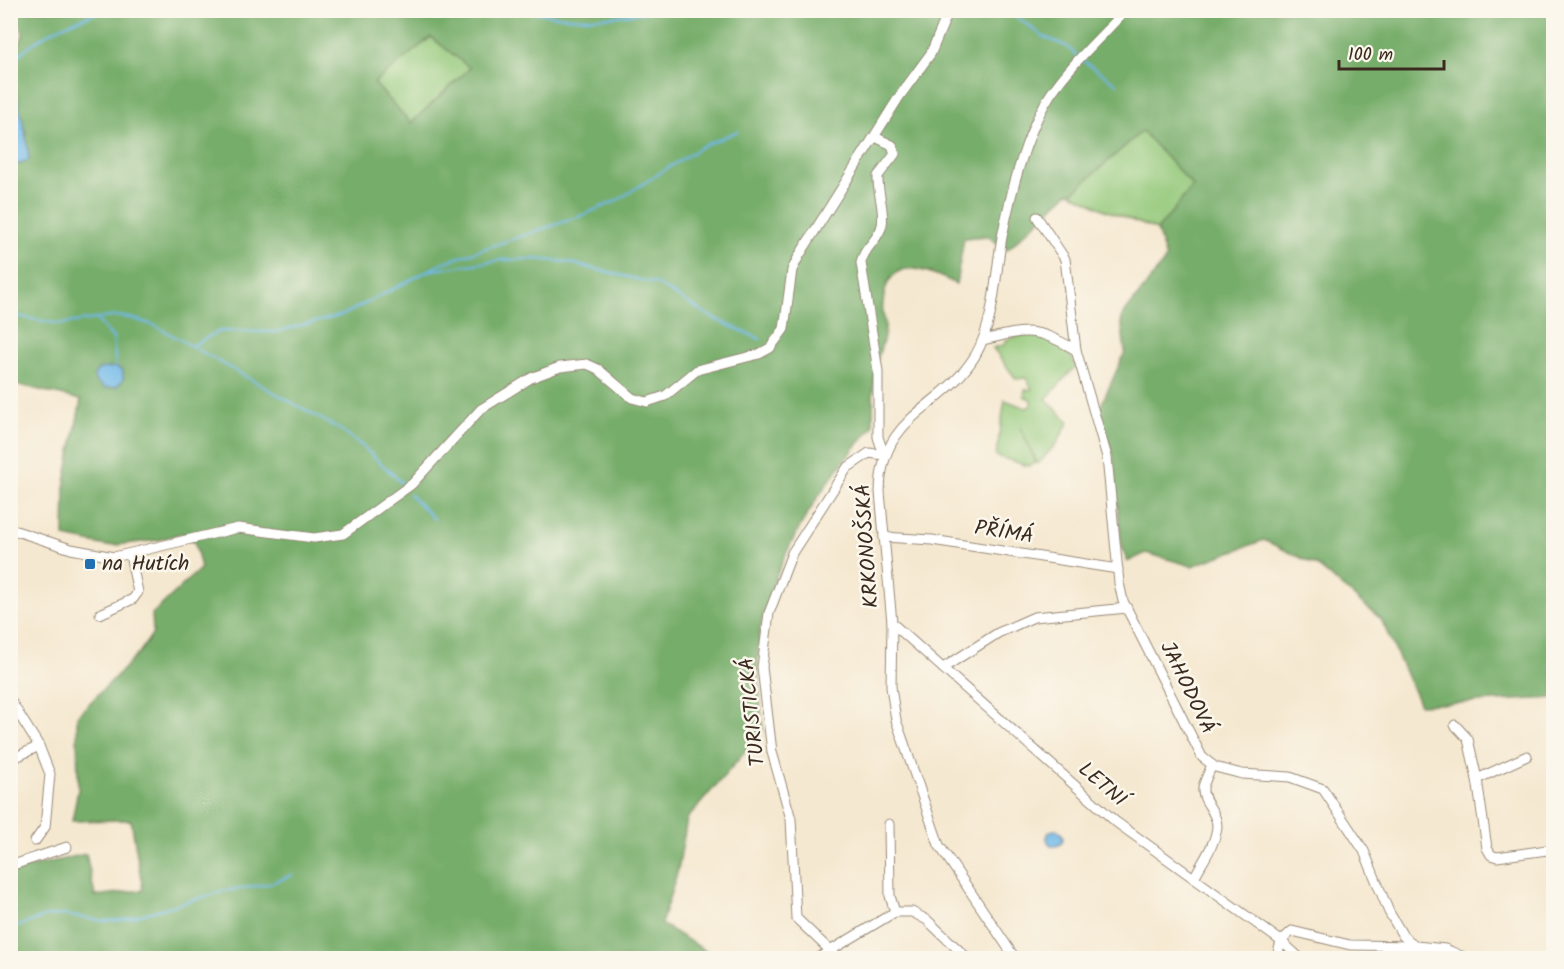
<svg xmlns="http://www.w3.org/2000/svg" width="1564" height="969" font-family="Kalam,sans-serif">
  <rect width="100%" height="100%" fill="#fbf7ec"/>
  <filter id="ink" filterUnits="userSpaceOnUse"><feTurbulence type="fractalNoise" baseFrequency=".0167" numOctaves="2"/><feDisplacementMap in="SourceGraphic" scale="12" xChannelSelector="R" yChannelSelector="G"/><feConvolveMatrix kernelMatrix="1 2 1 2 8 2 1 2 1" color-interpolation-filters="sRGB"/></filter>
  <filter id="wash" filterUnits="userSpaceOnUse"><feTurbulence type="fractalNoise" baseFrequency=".008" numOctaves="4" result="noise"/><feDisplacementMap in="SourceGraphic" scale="24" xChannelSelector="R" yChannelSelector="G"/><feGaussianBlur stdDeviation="1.35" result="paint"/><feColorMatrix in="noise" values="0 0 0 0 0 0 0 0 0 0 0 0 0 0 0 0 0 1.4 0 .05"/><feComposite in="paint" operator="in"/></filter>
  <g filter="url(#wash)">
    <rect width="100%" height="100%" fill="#f5e8d0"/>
    <g fill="#94c97b" stroke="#687a4c" stroke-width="1.5">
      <polygon points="431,37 470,68 411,123 374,83"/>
      <polygon points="1142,131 1193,186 1157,230 1105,210 1072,193"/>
      <polygon points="1035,334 1066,349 1076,366 1046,399 1069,422 1056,444 1038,464 1020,427 1036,463 1028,466 996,456 1005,400 1026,408 1032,405 1032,400 1024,396 1025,390 1032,389 1026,378 1016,379 993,348 1004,345 1006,340 1020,335"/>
    </g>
    <path fill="#77ad6b" stroke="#596c44" stroke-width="1.5" fill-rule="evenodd" d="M761,10l5,3 6,-3 781,1v687l-133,7 -39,-86 -65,-54 -52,-25 -72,26 -46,-13 -19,9 -6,-19 -8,-88 -15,-43 27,-60 -4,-34 45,-59 -9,-29 36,-44 -51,-55 -70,62 -3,-1 -62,58 -20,-14 -23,2 -8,46c-30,-15 -68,-32 -73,19 -2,9 3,18 2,27 -1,14 -9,27 -10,41 -3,18 -1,38 -2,56 -50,55 -93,121 -111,194 -8,30 -2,79 1,110l-76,88 -9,51 -17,54 47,28 -7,6h-690v-87l75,-17 9,42 48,-6 -12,-70 -59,1 6,-31 -1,-74 62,-63 14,-20 -1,-19 49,-46 -6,-25 -13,-10 -23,7 -52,6 -43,-9 1,-55 16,-82 -70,-17v-217l9,-2 7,-30 -7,-16 -9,-48 12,-36 -7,-23zM431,37l39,31 -59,55 -37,-40z"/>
    <g fill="#71b9e9" stroke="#567284" stroke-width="1.5">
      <path d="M10,70c7,30 17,60 19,90l-18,6z"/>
      <polygon points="116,367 123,371 123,380 116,387 105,388 95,381 94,375 99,369"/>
      <circle cx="1055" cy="838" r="8"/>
    </g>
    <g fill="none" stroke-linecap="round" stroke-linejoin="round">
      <g stroke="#71b9e9" stroke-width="2">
        <path d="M525,10c46,12 85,9 131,0"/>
        <polyline points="1007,10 1044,37 1066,46 1078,56"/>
        <polyline points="1082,60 1117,84"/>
        <path d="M10,63c29,-29 60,-43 99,-53"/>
        <polyline points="10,70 20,54"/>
        <polyline points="426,271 502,260 537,259 566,262 657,284 713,318 760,339"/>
        <polyline points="10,315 60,324 117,316 134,319 156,326 191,346 220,331 275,332 343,315 445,262 578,217 616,201 701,147 738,131"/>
        <polyline points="96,319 113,338 116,367"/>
        <polyline points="193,347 339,429 361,445 403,484"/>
        <polyline points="409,494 434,519"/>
        <polyline points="10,929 47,916 65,915 104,921 123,920 224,891 269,884 292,875"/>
      </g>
    </g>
  </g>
  <g filter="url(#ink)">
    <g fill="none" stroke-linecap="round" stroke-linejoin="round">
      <defs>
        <g id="minor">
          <path d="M875,137l17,8 3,9 -17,22c-1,16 7,33 4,49 -3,15 -19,23 -21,38l17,108v66l6,18"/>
          <polyline points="1037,217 1065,259 1076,350 1107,457 1119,583 1123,601 1202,757 1215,767 1242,774 1290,777 1323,789 1364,851 1389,912 1403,936 1416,946 1445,949 1466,958"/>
          <path d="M983,340c45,-11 52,-13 93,10"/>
          <polyline points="10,529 71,549 114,557 238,528 314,538 343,534 412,484 481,409 531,378 560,367 587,364 598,369 632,398 647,402 665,396 697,370 759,354 770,348 784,329 792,270 799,256 899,97 931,53 949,10"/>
          <polyline points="884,537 932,540 1118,569"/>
          <polyline points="100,614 133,599 138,592 130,555"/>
          <polyline points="892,623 1116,822 1281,941 1300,958"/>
          <polyline points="943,668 998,633 1034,617 1127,608"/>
          <polyline points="10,700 39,746 50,774 45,827 35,841"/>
          <polyline points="1455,725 1468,739 1477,779"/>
          <polyline points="1527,756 1477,779 1487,848 1491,855 1497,857 1547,850 1554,853"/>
          <polyline points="10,760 39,746"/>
          <polyline points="889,824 890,896 895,912"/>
          <polyline points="10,866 67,847"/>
          <path d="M1194,878c8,-16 22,-34 23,-52 0,-15 -16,-25 -14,-39 2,-7 6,-15 9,-22"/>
          <polyline points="818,958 895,912 912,912 927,920 967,958"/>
          <polyline points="838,958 796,918 791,819 772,752 762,667 769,613 792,553 847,468 869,453 884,455"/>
          <path d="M1015,958l-76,-113 -43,-125 -5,-33 1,-64 -12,-131c1,-79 60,-80 95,-136 20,-34 20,-81 27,-119 9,-45 23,-103 48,-142 21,-31 50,-57 76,-85"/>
          <polyline points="1277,958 1281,941 1292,931 1350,945 1416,946"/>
        </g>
      </defs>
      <use href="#minor" stroke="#988977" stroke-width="11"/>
      <use href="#minor" stroke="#fff" stroke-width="9"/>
    </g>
  </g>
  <rect fill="#1f6fb2" stroke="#fbf7ec" stroke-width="2" x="84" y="558" width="12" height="12" rx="3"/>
  <g text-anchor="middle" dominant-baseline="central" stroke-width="5" stroke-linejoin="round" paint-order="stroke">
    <g font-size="21" fill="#3b2a1e" stroke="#fbf7ec">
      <text transform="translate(1004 533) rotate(9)">PŘÍMÁ</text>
      <text transform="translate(868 546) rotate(-94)">KRKONOŠSKÁ</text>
      <text transform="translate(1187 688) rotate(64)">JAHODOVÁ</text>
      <text transform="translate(753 712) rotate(-96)">TURISTICKÁ</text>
      <text transform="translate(1102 785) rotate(41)">LETNÍ</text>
    </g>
    <g font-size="21" fill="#3b2a1e" stroke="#fbf7ec" text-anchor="start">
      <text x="102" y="564">na Hutích</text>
    </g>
  </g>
  <rect width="1564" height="969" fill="none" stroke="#fbf7ec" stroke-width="36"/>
  <path d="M1339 60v9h105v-9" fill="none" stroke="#3b2a1e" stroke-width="3"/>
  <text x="1348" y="60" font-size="18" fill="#3b2a1e" stroke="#fbf7ec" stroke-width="4.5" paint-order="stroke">100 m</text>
</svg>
